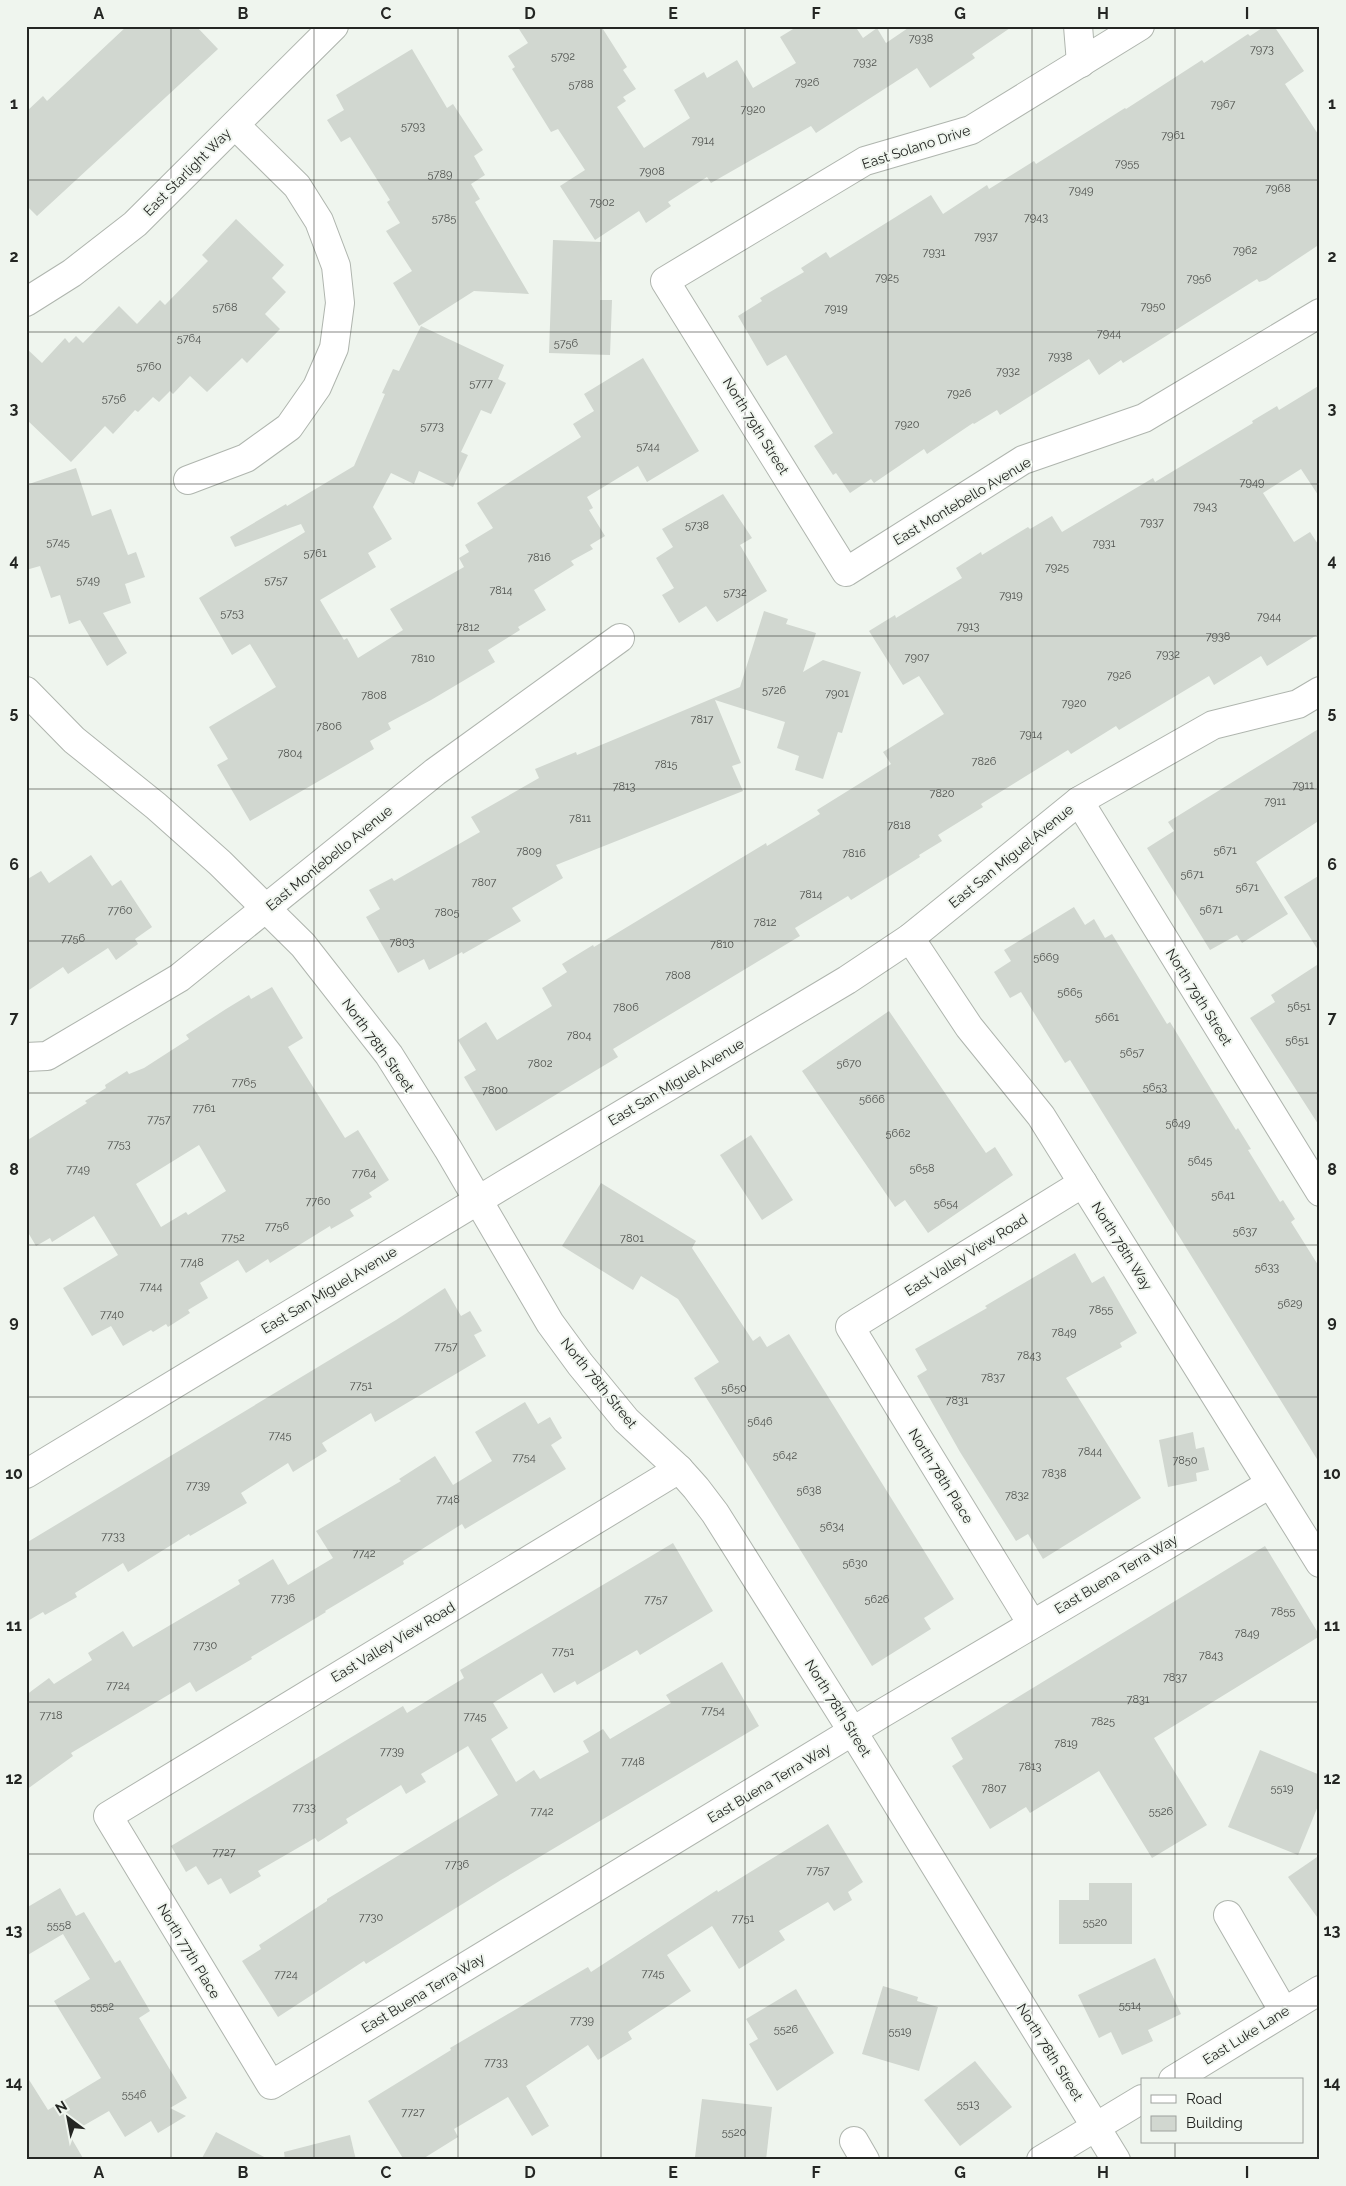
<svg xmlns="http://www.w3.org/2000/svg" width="1346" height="2186" font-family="Raleway,sans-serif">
  <rect width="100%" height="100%" fill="#eff5ee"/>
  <g fill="#d1d7d0" fill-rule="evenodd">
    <polygon points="127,26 196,26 218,49 37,216 26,205 26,112 43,96 47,101"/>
    <polygon points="517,26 601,26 627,67 623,70 636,89 623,97 626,101 617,107 644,148 690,118 674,90 704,72 707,78 737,60 753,88 796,63 780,37 798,26 855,26 863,38 877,28 886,43 911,26 1013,26 972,54 975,58 930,88 917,68 816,133 811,126 711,183 707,177 668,202 671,206 646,223 639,211 595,240 560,186 585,170 558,129 551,132 512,69 515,67 508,56 528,43"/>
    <polygon points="1265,26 1274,26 1304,71 1285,84 1320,137 1320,244 1266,280 1259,282 1257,279 1123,363 1121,360 1099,375 1089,359 1000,415 997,410 974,424 973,423 927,454 924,449 874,483 871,479 850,493 836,473 833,475 814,446 833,433 786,355 767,366 738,316 762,301 760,298 804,272 801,268 826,252 830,258 931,195 943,214 987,185 989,189 1034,161 1036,164 1125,108 1126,109 1202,60 1204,63 1248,34 1250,36"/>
    <polygon points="412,49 447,108 453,104 483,150 474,156 485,175 471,184 480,199 475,202 529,294 474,291 419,326 393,283 412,271 386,231 400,223 387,202 390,200 350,137 341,142 327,120 344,110 336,95"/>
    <polygon points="236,219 284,265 272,278 286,292 265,314 280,329 247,363 242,358 207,392 190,376 173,394 170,391 159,402 153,397 138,412 135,410 113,434 105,426 71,462 26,419 26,348 42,363 65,338 69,343 76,336 83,343 119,306 137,324 160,300 165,305 208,261 202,255"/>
    <polygon points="553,240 601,242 600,300 612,300 610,355 549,353"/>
    <polygon points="421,326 504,365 498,379 506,383 491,414 481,410 461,452 468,455 453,487 419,471 414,484 391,473 373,507 392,539 368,553 376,567 320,600 344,640 347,638 358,658 403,630 390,609 464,567 459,558 469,552 465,545 493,528 477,503 581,437 573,424 594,411 584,394 643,358 699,451 647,482 638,466 587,497 593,508 589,510 605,536 590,545 593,549 571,561 574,565 534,590 546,610 518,627 520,630 488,650 495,662 431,700 388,723 391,729 370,741 374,749 250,821 217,765 228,759 209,727 276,687 250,644 232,655 199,598 305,532 301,524 235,547 230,537 286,504 287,506 354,466 385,394 382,393 393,369 399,371"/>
    <polygon points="1320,385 1320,498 1301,469 1263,493 1294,542 1310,532 1320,547 1320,633 1267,666 1261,656 1214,685 1209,676 1119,730 1116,726 1071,754 1068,750 981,804 983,807 938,835 942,841 919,855 920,857 851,900 848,896 795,928 800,936 613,1049 618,1057 496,1131 464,1077 476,1070 458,1040 486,1022 497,1040 552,1006 542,988 567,972 562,964 593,945 594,947 766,843 767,846 820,814 817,810 891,764 883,752 944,714 919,676 903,685 869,631 895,615 896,618 962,578 956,568 981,552 982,555 1028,527 1030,529 1052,516 1062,532 1153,478 1155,482 1253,423 1252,421 1277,406 1279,410"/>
    <polygon points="76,468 92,516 111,509 128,555 136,552 145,577 125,584 131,603 103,613 127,653 107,666 80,620 69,624 60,595 51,598 40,566 26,570 26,485"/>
    <polygon points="723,494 752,538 740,545 767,591 717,622 706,606 679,623 662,595 674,588 656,558 673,547 662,529"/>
    <polygon points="764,611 788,619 786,624 816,633 803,672 823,660 861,672 842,733 838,732 823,779 795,770 799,756 777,748 785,722 715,700 741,763 732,766 743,791 556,865 563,878 512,908 521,921 463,954 462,952 429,970 424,959 398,973 366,917 380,909 369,890 392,878 394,881 480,832 471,817 539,778 535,769 576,752 577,755 740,687"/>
    <polygon points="1320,728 1320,820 1256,862 1288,914 1242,943 1237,935 1210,950 1147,848 1174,831 1168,822"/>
    <polygon points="91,855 112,886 121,880 152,927 135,939 138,944 116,960 108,948 68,974 63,967 26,992 26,880 41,871 49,883"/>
    <polygon points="1320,875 1320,953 1284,897"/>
    <polygon points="1074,907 1085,925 1094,919 1105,938 1112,934 1167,1024 1170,1022 1236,1130 1238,1128 1251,1149 1248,1150 1280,1202 1283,1200 1295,1219 1291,1222 1320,1268 1320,1464 1070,1060 1065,1063 1021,992 1010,998 994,972 1011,961 1004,950"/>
    <polygon points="1320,963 1320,1127 1250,1018 1275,1002 1271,995"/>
    <path d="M272,987l31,51 -15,9 57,91 13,-8 31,50 -20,13 3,4 -22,13 4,6 -23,13 -1,-3 -60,37 -2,-4 -22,14 -8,-13 -38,23 8,15 -20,12 2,3 -22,14 -2,-3 -13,8 -2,-2 -28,16 -12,-20 -19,10 -29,-48 55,-33 -24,-39 -42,26 -2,-4 -14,8 -10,-17v-88l61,-38 -2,-2 21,-13 -1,-3 22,-14 2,3 15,-6 45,-29 -3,-4 40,-26 23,-14 2,4zM199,1145l27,46 -38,24 -2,-3 -25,15 -25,-43z"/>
    <polygon points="889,1011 986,1153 995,1147 1013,1175 928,1233 905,1200 895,1207 802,1071"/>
    <polygon points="751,1135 793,1200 762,1220 720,1155"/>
    <polygon points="601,1183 696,1241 692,1248 753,1341 760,1336 767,1347 789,1334 954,1599 924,1618 931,1629 872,1666 694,1378 719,1362 678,1299 641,1276 633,1290 562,1246"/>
    <polygon points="1075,1253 1092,1283 1104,1276 1137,1333 1120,1343 1122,1347 1066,1378 1141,1498 1043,1559 1028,1534 1016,1541 960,1452 917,1376 927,1370 915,1349 987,1308 985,1306"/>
    <polygon points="445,1288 461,1316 470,1311 482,1331 474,1335 486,1356 375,1422 371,1413 322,1443 327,1451 293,1472 288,1463 241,1493 247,1503 190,1536 189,1534 128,1572 123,1563 75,1593 77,1597 45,1615 43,1612 26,1622 26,1543 396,1320"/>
    <polygon points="525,1402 538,1424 550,1417 562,1438 551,1445 566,1469 465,1529 462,1524 403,1561 404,1564 325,1611 326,1612 251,1657 252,1659 196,1692 190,1682 71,1753 73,1756 26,1790 26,1695 49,1678 54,1684 92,1660 88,1653 123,1631 133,1647 240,1584 238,1580 273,1559 288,1585 333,1558 316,1531 401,1481 399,1479 435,1456 453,1485 492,1461 475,1432"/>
    <polygon points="1193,1432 1196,1449 1204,1447 1209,1470 1196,1473 1197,1481 1168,1487 1159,1440"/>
    <polygon points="673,1543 713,1611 640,1655 637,1650 577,1685 575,1681 554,1693 542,1673 493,1703 508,1728 491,1739 516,1782 534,1770 540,1779 589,1752 583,1741 603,1729 610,1739 671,1703 666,1695 722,1662 759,1726 501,1880 366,1964 364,1961 278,2017 242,1961 261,1949 259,1945 327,1901 327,1899 498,1795 468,1746 421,1774 426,1782 406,1794 401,1785 346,1819 348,1823 318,1842 315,1838 258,1871 261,1876 230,1894 221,1878 208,1885 196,1866 186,1872 171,1846 403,1706 407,1713 464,1678 460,1670"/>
    <polygon points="1265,1546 1320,1636 1154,1738 1207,1825 1152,1858 1099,1771 1030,1813 1026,1807 990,1829 952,1766 963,1759 951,1738"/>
    <polygon points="1260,1750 1320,1775 1320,1801 1298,1855 1228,1827"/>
    <polygon points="828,1824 863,1882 848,1892 852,1900 834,1911 828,1902 779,1931 785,1940 739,1969 712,1926 667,1955 691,1991 628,2032 632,2039 598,2060 588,2045 526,2086 549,2126 532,2136 508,2097 454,2129 458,2137 421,2160 404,2160 368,2101 451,2050 450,2048 588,1967 591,1972 717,1890 718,1892"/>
    <polygon points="1320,1855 1320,1921 1288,1877"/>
    <polygon points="1089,1883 1132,1883 1132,1944 1059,1944 1059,1900 1089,1900"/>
    <polygon points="60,1888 76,1916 84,1912 115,1963 120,1960 150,2011 139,2018 187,2098 170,2108 186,2116 158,2133 151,2121 125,2137 109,2111 69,2134 84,2160 26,2160 26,2075 48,2110 101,2078 54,2001 90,1979 63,1934 26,1956 26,1908"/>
    <polygon points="1155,1958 1181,2014 1148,2030 1153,2041 1122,2055 1111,2032 1099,2038 1078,1995"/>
    <polygon points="883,1986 918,1997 917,2001 938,2007 919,2071 862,2054"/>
    <polygon points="796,1989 834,2053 777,2091 749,2044 758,2039 746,2019"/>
    <polygon points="975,2061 1012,2107 960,2146 924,2100"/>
    <polygon points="702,2099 772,2107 766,2160 715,2160 695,2157"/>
    <polygon points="216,2132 270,2160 201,2160"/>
    <polygon points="350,2135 356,2160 285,2160 284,2152"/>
  </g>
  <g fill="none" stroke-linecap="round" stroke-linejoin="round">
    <defs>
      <g id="minor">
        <polyline points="1078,26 1081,63"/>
        <polyline points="1140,26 971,130 865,161 665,281 846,572 1023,460 1144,418 1320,313"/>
        <polyline points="26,302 72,273 135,224 334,26"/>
        <polyline points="188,480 246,458 289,427 317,387 334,348 340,303 336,266 319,221 297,186 235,125"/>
        <polyline points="26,691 74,740 156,806 220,863 303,945 389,1055 448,1149 550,1323 580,1364 626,1420 679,1469 696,1488 715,1513 853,1732 1116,2160"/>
        <polyline points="1079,801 1320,1192"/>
        <polyline points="910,938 969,1027 1041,1116 1320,1563"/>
        <polyline points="26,1057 47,1056 179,978 435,772 620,638"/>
        <polyline points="679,1469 108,1816 271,2085 881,1714 1270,1484"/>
        <polyline points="26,1474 505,1184 847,980 910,938 1079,801 1213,725 1298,704 1320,691"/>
        <polyline points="1032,1624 850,1327 1083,1183"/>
        <polyline points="1228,1915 1284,2012"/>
        <polyline points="1173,2080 1320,1990"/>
        <polyline points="854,2141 865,2160"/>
        <polyline points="1041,2160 1142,2099"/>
      </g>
    </defs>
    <use href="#minor" stroke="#afb5ae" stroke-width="30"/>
    <use href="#minor" stroke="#fff" stroke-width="28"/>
  </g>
  <path fill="none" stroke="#242623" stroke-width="1" stroke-opacity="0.55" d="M171,26v2134M314,26v2134M458,26v2134M601,26v2134M745,26v2134M888,26v2134M1032,26v2134M1175,26v2054M26,180h1294M26,332h1294M26,484h1294M26,636h1294M26,789h1294M26,941h1294M26,1093h1294M26,1245h1294M26,1397h1294M26,1550h1294M26,1702h1294M26,1854h1294M26,2006h1294M1175,2142v18"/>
  <g text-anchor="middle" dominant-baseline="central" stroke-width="4" stroke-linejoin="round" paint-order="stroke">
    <g font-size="11" fill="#4f524e">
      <text x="921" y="38">7938</text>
      <text x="1262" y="49">7973</text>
      <text x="563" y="56">5792</text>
      <text x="865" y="62">7932</text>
      <text x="807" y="82">7926</text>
      <text x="581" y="84">5788</text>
      <text x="1223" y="104">7967</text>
      <text x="753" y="109">7920</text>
      <text x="413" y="126">5793</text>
      <text x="1173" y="135">7961</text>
      <text x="703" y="140">7914</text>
      <text x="1127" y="163">7955</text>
      <text x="652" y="171">7908</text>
      <text x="440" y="174">5789</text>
      <text x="1278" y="188">7968</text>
      <text x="1081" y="190">7949</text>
      <text x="602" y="202">7902</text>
      <text x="1036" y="217">7943</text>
      <text x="444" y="218">5785</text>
      <text x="986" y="236">7937</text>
      <text x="1245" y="250">7962</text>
      <text x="934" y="252">7931</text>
      <text x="887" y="277">7925</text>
      <text x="1199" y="278">7956</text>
      <text x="1153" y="306">7950</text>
      <text x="225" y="307">5768</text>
      <text x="836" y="308">7919</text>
      <text x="1109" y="333">7944</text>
      <text x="189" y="338">5764</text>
      <text x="566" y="343">5756</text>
      <text x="1060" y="356">7938</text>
      <text x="149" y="366">5760</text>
      <text x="1008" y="371">7932</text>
      <text x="481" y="383">5777</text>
      <text x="959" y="393">7926</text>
      <text x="114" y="398">5756</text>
      <text x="907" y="424">7920</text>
      <text x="432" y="426">5773</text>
      <text x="648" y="446">5744</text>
      <text x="1252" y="482">7949</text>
      <text x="1205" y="506">7943</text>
      <text x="1152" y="522">7937</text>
      <text x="697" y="525">5738</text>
      <text x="58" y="542">5745</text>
      <text x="1104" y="543">7931</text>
      <text x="315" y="553">5761</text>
      <text x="539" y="557">7816</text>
      <text x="1057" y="567">7925</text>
      <text x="88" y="580">5749</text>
      <text x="276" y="580">5757</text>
      <text x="501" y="590">7814</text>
      <text x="735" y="592">5732</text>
      <text x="1011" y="595">7919</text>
      <text x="232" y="613">5753</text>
      <text x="1269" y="616">7944</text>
      <text x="968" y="626">7913</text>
      <text x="468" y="627">7812</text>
      <text x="1218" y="636">7938</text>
      <text x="1168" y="654">7932</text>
      <text x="917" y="657">7907</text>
      <text x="423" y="658">7810</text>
      <text x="1119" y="675">7926</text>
      <text x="774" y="690">5726</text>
      <text x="837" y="693">7901</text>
      <text x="374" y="695">7808</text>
      <text x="1074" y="703">7920</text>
      <text x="702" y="719">7817</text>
      <text x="329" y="726">7806</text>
      <text x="1031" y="734">7914</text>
      <text x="290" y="753">7804</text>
      <text x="984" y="761">7826</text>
      <text x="666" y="764">7815</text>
      <text x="1303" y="785">7911</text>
      <text x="624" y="786">7813</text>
      <text x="942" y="793">7820</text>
      <text x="1275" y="801">7911</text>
      <text x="580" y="818">7811</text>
      <text x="899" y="825">7818</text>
      <text x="1225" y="850">5671</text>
      <text x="529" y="851">7809</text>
      <text x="854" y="853">7816</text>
      <text x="1192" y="874">5671</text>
      <text x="484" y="882">7807</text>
      <text x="1247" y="887">5671</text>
      <text x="811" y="894">7814</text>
      <text x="1211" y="909">5671</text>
      <text x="120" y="910">7760</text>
      <text x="447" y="912">7805</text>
      <text x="765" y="922">7812</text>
      <text x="73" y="938">7756</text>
      <text x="402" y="942">7803</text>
      <text x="722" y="944">7810</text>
      <text x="1046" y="957">5669</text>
      <text x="678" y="975">7808</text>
      <text x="1070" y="992">5665</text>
      <text x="1299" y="1006">5651</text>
      <text x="626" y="1007">7806</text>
      <text x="1107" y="1017">5661</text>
      <text x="579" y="1035">7804</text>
      <text x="1297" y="1040">5651</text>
      <text x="1132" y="1052">5657</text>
      <text x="540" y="1063">7802</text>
      <text x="849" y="1063">5670</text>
      <text x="244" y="1082">7765</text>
      <text x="1155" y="1087">5653</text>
      <text x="495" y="1090">7800</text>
      <text x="872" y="1099">5666</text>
      <text x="204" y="1108">7761</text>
      <text x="159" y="1119">7757</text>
      <text x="1178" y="1123">5649</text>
      <text x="898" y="1133">5662</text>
      <text x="119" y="1144">7753</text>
      <text x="1200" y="1160">5645</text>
      <text x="922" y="1168">5658</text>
      <text x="78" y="1169">7749</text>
      <text x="364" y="1173">7764</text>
      <text x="1223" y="1195">5641</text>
      <text x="318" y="1201">7760</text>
      <text x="946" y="1203">5654</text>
      <text x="277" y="1226">7756</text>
      <text x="1245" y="1231">5637</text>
      <text x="233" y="1237">7752</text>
      <text x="632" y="1238">7801</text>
      <text x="192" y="1262">7748</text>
      <text x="1267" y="1267">5633</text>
      <text x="151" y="1286">7744</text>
      <text x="1290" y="1303">5629</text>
      <text x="1101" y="1309">7855</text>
      <text x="112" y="1314">7740</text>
      <text x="1064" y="1332">7849</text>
      <text x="446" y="1346">7757</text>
      <text x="1029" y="1355">7843</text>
      <text x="993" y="1377">7837</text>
      <text x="361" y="1385">7751</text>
      <text x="734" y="1388">5650</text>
      <text x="957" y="1400">7831</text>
      <text x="760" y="1421">5646</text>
      <text x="280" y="1435">7745</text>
      <text x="1090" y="1451">7844</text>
      <text x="785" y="1455">5642</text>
      <text x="524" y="1457">7754</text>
      <text x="1185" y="1460">7850</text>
      <text x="1054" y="1473">7838</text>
      <text x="198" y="1485">7739</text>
      <text x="809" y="1490">5638</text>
      <text x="1017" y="1495">7832</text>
      <text x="448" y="1499">7748</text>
      <text x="832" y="1526">5634</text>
      <text x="113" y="1536">7733</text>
      <text x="364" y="1553">7742</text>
      <text x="855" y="1563">5630</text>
      <text x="283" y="1598">7736</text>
      <text x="656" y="1599">7757</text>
      <text x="877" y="1599">5626</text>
      <text x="1283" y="1611">7855</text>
      <text x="1247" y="1633">7849</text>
      <text x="205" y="1645">7730</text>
      <text x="563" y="1651">7751</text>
      <text x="1211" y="1655">7843</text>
      <text x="1175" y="1677">7837</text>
      <text x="118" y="1685">7724</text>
      <text x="1138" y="1699">7831</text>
      <text x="713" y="1710">7754</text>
      <text x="51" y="1715">7718</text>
      <text x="475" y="1716">7745</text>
      <text x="1103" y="1721">7825</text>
      <text x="1066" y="1743">7819</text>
      <text x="392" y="1751">7739</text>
      <text x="633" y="1761">7748</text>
      <text x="1030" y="1766">7813</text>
      <text x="994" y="1788">7807</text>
      <text x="1282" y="1788">5519</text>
      <text x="304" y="1807">7733</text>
      <text x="542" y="1811">7742</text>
      <text x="1161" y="1811">5526</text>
      <text x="224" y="1852">7727</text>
      <text x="457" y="1864">7736</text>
      <text x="818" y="1870">7757</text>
      <text x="371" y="1917">7730</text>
      <text x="743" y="1918">7751</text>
      <text x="1095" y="1922">5520</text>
      <text x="59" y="1925">5558</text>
      <text x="653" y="1973">7745</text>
      <text x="286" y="1974">7724</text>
      <text x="1130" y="2005">5514</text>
      <text x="102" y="2006">5552</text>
      <text x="582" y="2020">7739</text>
      <text x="786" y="2029">5526</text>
      <text x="900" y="2031">5519</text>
      <text x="496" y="2062">7733</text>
      <text x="134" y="2094">5546</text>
      <text x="968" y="2104">5513</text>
      <text x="413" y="2112">7727</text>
      <text x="734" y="2132">5520</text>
    </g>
    <g font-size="14" fill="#242623" stroke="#eff5ee">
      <text transform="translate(916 147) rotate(-18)">East Solano Drive</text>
      <text transform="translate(187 172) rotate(-45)">East Starlight Way</text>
      <text transform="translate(756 426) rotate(58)">North 79th Street</text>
      <text transform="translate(962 501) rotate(-31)">East Montebello Avenue</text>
      <text transform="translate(1011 856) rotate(-39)">East San Miguel Avenue</text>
      <text transform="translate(329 858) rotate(-39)">East Montebello Avenue</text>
      <text transform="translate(1199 997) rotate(58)">North 79th Street</text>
      <text transform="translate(378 1045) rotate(54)">North 78th Street</text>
      <text transform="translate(676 1082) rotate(-31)">East San Miguel Avenue</text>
      <text transform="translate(1122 1246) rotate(58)">North 78th Way</text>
      <text transform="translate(966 1255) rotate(-32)">East Valley View Road</text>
      <text transform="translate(329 1290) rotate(-31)">East San Miguel Avenue</text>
      <text transform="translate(599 1383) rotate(51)">North 78th Street</text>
      <text transform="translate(941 1476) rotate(58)">North 78th Place</text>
      <text transform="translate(1116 1574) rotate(-31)">East Buena Terra Way</text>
      <text transform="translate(393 1642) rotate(-31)">East Valley View Road</text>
      <text transform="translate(838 1708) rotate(58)">North 78th Street</text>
      <text transform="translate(769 1783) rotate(-31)">East Buena Terra Way</text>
      <text transform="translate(189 1951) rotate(59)">North 77th Place</text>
      <text transform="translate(423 1993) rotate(-31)">East Buena Terra Way</text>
      <text transform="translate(1246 2035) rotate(-32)">East Luke Lane</text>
      <text transform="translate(1050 2052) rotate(58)">North 78th Street</text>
    </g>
  </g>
  <rect width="1346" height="2186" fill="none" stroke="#eff5ee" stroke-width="55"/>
  <rect x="1141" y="2078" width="162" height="65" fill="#eff5ee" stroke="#9ea29d"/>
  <rect x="1151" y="2095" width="25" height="8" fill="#ffffff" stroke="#9ea29d"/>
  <text x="1186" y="2104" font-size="15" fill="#242623">Road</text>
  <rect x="1151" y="2116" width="25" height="15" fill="#d1d7d0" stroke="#9ea29d"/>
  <text x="1186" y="2128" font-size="15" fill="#242623">Building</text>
  <g transform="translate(68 2118) rotate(328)" stroke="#eff5ee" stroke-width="4" paint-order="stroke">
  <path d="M0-4L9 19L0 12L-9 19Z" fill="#242623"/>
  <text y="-8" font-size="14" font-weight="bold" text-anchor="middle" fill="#242623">N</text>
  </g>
  <rect x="28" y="28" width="1290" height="2130" fill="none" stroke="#242623" stroke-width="2"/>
  <g font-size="16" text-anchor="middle" font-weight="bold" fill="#242623">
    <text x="99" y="19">A</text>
    <text x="243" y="19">B</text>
    <text x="386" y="19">C</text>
    <text x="530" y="19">D</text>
    <text x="673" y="19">E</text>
    <text x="816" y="19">F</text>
    <text x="960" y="19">G</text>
    <text x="1103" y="19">H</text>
    <text x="1247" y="19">I</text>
    <text x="14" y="109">1</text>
    <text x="1332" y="109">1</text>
    <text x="14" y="262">2</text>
    <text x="1332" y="262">2</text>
    <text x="14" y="414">3</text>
    <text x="1332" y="414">3</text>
    <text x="14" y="566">4</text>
    <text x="1332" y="566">4</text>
    <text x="14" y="718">5</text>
    <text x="1332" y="718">5</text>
    <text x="14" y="870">6</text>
    <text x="1332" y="870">6</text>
    <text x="14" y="1023">7</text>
    <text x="1332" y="1023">7</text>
    <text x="14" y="1175">8</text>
    <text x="1332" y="1175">8</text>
    <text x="14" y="1327">9</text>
    <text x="1332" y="1327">9</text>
    <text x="14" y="1479">10</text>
    <text x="1332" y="1479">10</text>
    <text x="14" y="1631">11</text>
    <text x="1332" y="1631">11</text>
    <text x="14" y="1784">12</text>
    <text x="1332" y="1784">12</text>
    <text x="14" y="1936">13</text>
    <text x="1332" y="1936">13</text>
    <text x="14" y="2088">14</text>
    <text x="1332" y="2088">14</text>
    <text x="99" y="2178">A</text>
    <text x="243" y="2178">B</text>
    <text x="386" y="2178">C</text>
    <text x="530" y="2178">D</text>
    <text x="673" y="2178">E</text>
    <text x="816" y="2178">F</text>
    <text x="960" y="2178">G</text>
    <text x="1103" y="2178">H</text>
    <text x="1247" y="2178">I</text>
  </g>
</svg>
